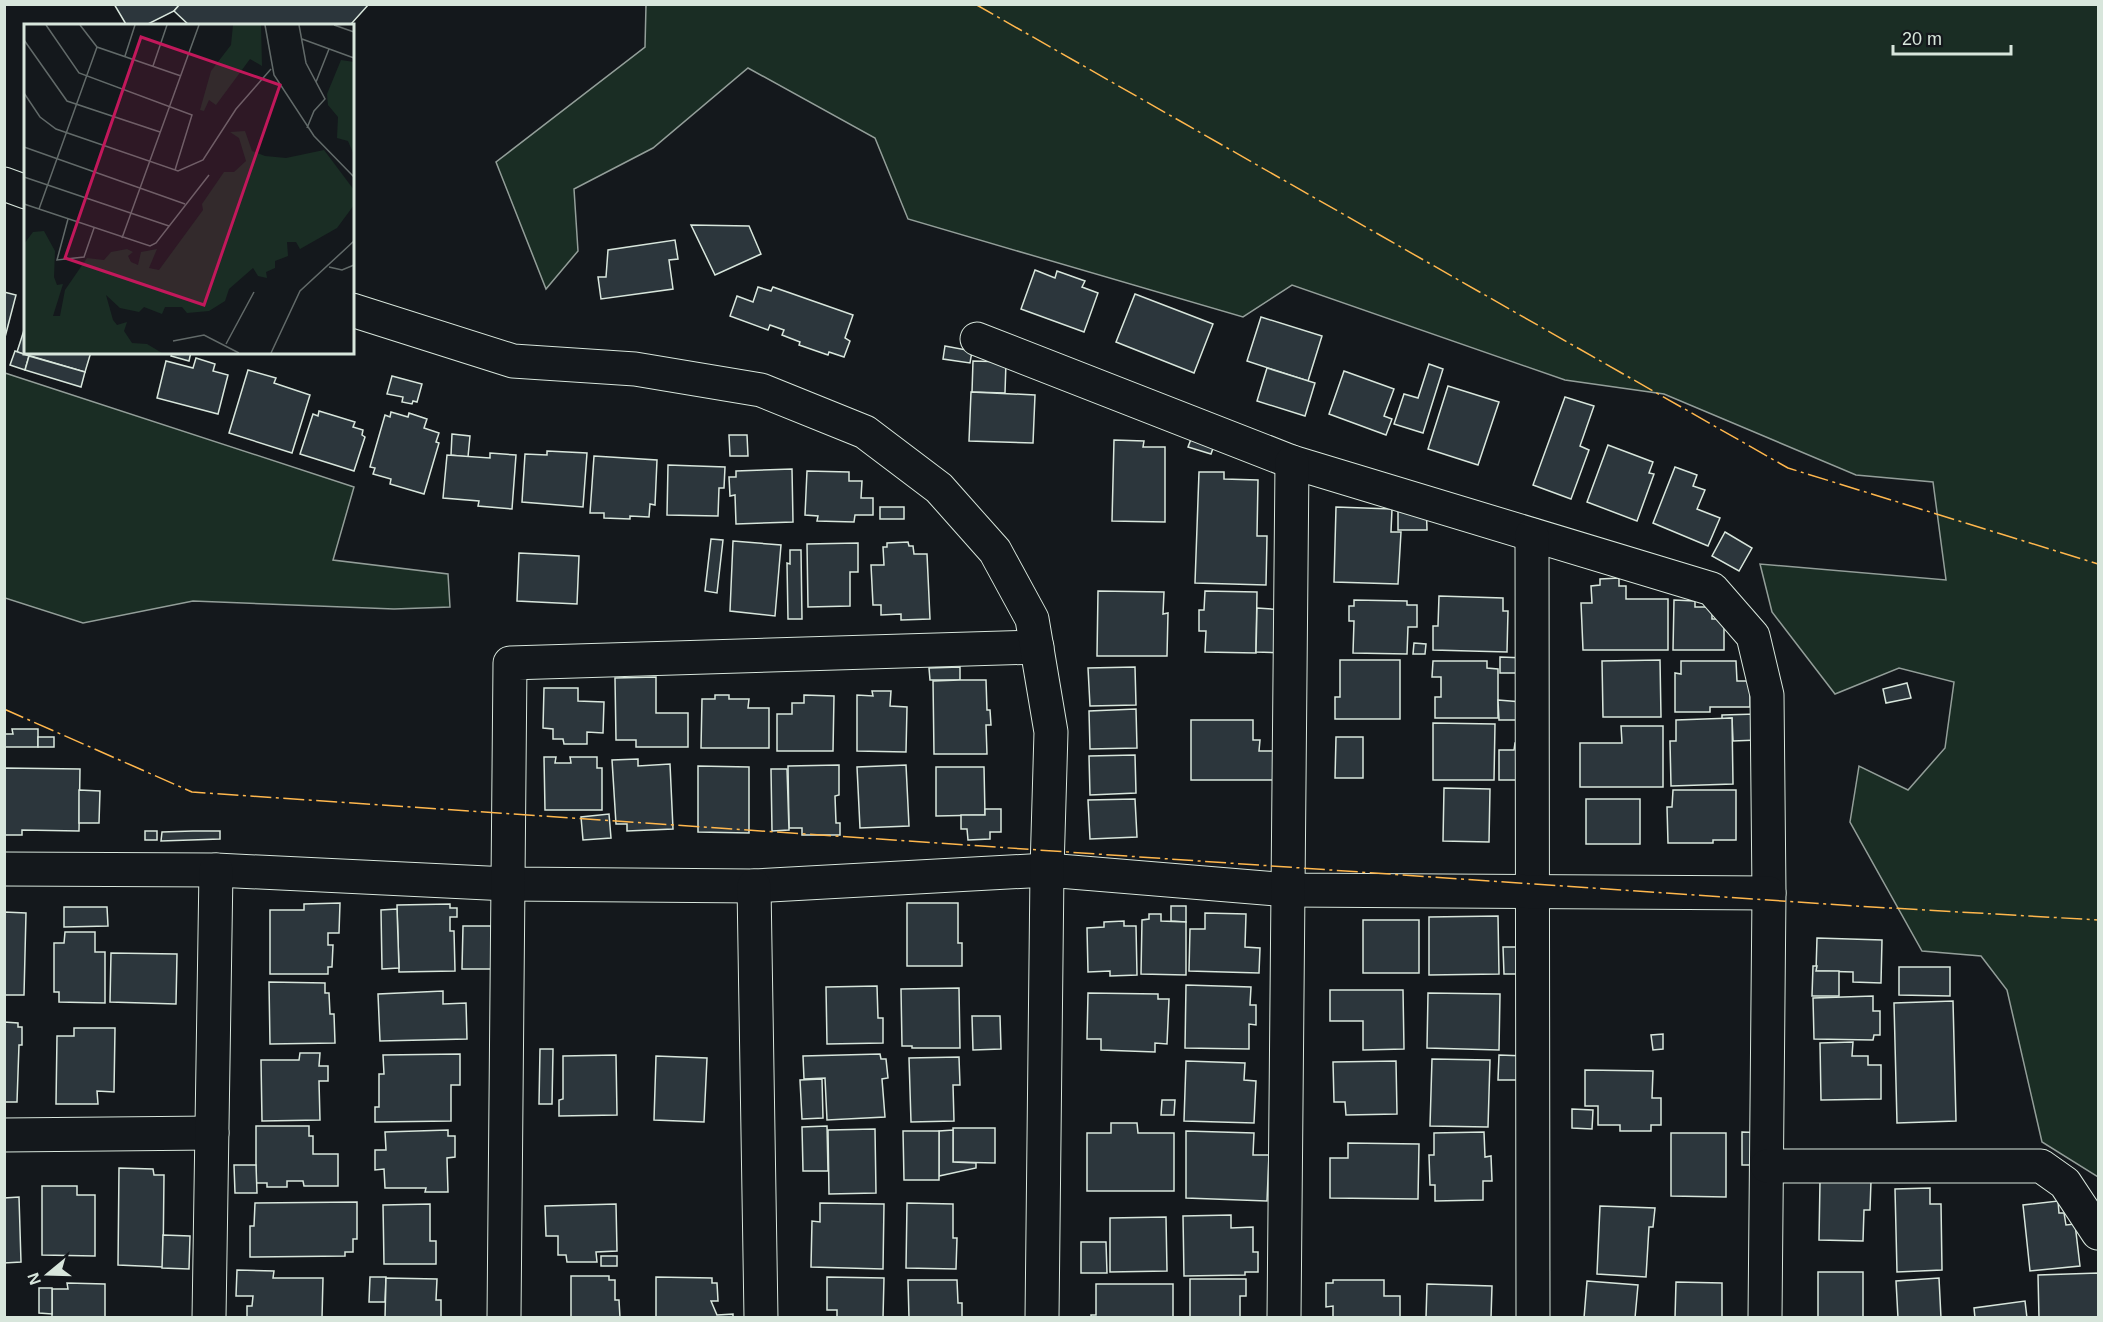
<svg xmlns="http://www.w3.org/2000/svg" width="2103" height="1322" font-family="Helvetica,sans-serif">
  <rect width="100%" height="100%" fill="#14181c"/>
  <g fill="#1a2d24" stroke="#939e99" stroke-width="1.5">
    <polygon points="646,5 2098,5 2098,1177 2042,1142 2007,990 1981,956 1922,951 1850,822 1859,766 1908,790 1945,748 1954,682 1899,668 1835,694 1772,612 1760,564 1946,580 1933,482 1856,475 1664,394 1565,380 1292,285 1243,317 908,219 875,138 748,68 653,148 574,189 578,251 546,289 496,162 645,47"/>
    <polygon points="5,373 354,487 333,560 448,574 450,607 394,609 193,601 83,623 5,598"/>
  </g>
  <g fill="#2c363c" stroke="#d8e6dc" stroke-width="1.5">
    <polygon points="114,4 180,4 174,11 144,26 127,26"/>
    <polygon points="180,4 369,4 351,24 352,26 190,26 174,11"/>
    <polygon points="691,225 749,226 761,254 715,275"/>
    <polygon points="675,240 678,259 669,260 673,289 601,299 598,277 606,277 608,250"/>
    <polygon points="1035,270 1055,278 1057,271 1085,281 1082,287 1098,293 1084,332 1021,309"/>
    <polygon points="758,287 771,291 773,287 853,315 845,338 850,341 844,357 829,352 828,355 799,345 800,342 782,335 784,330 770,325 768,330 730,316 737,296 753,302"/>
    <polygon points="4,292 16,295 4,341"/>
    <polygon points="1135,294 1213,324 1194,373 1116,342"/>
    <polygon points="1261,317 1322,336 1308,381 1247,361"/>
    <polygon points="26,324 26,352 91,352 85,372 17,352"/>
    <polygon points="945,346 972,351 970,363 943,359"/>
    <polygon points="15,351 29,356 25,370 10,365"/>
    <polygon points="172,352 191,352 189,361 171,356"/>
    <polygon points="29,356 85,372 81,387 25,370"/>
    <polygon points="196,358 215,364 213,371 228,375 218,414 157,398 166,361 193,368"/>
    <polygon points="973,361 1006,362 1005,393 972,392"/>
    <polygon points="1429,364 1443,369 1423,433 1394,424 1404,394 1418,398"/>
    <polygon points="1267,368 1315,383 1305,416 1257,401"/>
    <polygon points="248,370 276,378 274,383 310,395 292,453 229,433"/>
    <polygon points="1344,371 1394,389 1384,416 1392,419 1386,435 1329,414"/>
    <polygon points="392,376 422,384 417,402 413,401 412,404 402,402 403,397 387,394"/>
    <polygon points="1448,386 1499,402 1478,465 1428,449"/>
    <polygon points="971,392 1035,395 1033,443 969,441"/>
    <polygon points="1565,397 1594,406 1580,446 1589,450 1571,499 1533,485"/>
    <polygon points="319,411 355,422 353,427 363,430 362,435 365,437 354,471 300,454 313,414 318,416"/>
    <polygon points="391,412 408,417 409,413 427,419 424,428 439,433 436,442 439,443 424,494 390,484 391,479 373,474 375,468 370,467 385,415 390,417"/>
    <polygon points="1196,426 1218,434 1211,454 1188,447"/>
    <polygon points="452,434 470,436 468,457 451,455"/>
    <polygon points="729,435 747,435 748,456 730,456"/>
    <polygon points="1114,440 1144,441 1143,447 1165,447 1165,522 1112,521"/>
    <polygon points="1608,445 1653,462 1649,473 1654,474 1637,521 1587,502"/>
    <polygon points="547,451 587,453 583,507 522,502 525,454 547,455"/>
    <polygon points="490,453 516,455 512,509 478,506 479,501 443,498 447,455 490,458"/>
    <polygon points="594,456 657,460 655,505 650,504 649,517 630,516 630,519 604,518 604,513 590,513"/>
    <polygon points="668,465 725,467 724,488 719,488 718,516 667,515"/>
    <polygon points="1675,467 1697,475 1693,486 1705,490 1697,509 1720,518 1708,546 1653,523"/>
    <polygon points="792,469 793,522 736,524 735,495 730,496 729,477 736,477 736,471"/>
    <polygon points="807,471 849,472 849,481 862,481 861,498 873,498 873,515 855,515 854,522 817,521 818,516 805,515"/>
    <polygon points="1199,472 1224,472 1224,479 1258,480 1257,536 1267,536 1266,585 1195,583"/>
    <polygon points="1398,499 1426,499 1427,530 1398,530"/>
    <rect x="880" y="507" width="24" height="12"/>
    <polygon points="1336,507 1392,509 1391,532 1401,532 1398,584 1334,582"/>
    <polygon points="1725,532 1752,548 1739,571 1712,556"/>
    <polygon points="711,539 723,540 717,593 705,591"/>
    <polygon points="733,541 781,545 775,616 730,611"/>
    <polygon points="908,542 909,546 913,546 914,554 927,554 930,619 901,620 901,614 881,615 881,605 873,605 871,565 884,565 883,547 887,547 887,543"/>
    <polygon points="858,543 858,572 850,572 850,606 808,607 807,544"/>
    <polygon points="790,550 801,550 802,619 788,619 787,563 790,564"/>
    <polygon points="519,553 579,556 577,604 517,601"/>
    <polygon points="1619,578 1619,586 1626,586 1626,599 1668,599 1668,650 1583,650 1581,603 1592,603 1591,586 1600,585 1600,579"/>
    <polygon points="1098,591 1164,592 1163,614 1168,613 1167,656 1097,656"/>
    <polygon points="1205,591 1257,592 1256,653 1205,652 1206,631 1199,631 1199,610 1204,610"/>
    <polygon points="1439,596 1503,598 1503,611 1508,611 1507,652 1433,650 1433,626 1438,626"/>
    <polygon points="1354,600 1407,601 1407,605 1417,605 1417,627 1408,627 1407,654 1353,653 1354,621 1349,621 1349,606 1354,606"/>
    <polygon points="1674,600 1695,601 1695,607 1712,607 1712,619 1724,619 1724,650 1673,650"/>
    <polygon points="1257,608 1286,610 1285,653 1256,652"/>
    <polygon points="1414,643 1426,644 1425,654 1413,654"/>
    <polygon points="1500,657 1529,658 1528,673 1500,673"/>
    <polygon points="1340,660 1400,660 1400,719 1335,719 1335,697 1340,697"/>
    <polygon points="1660,660 1661,717 1603,717 1602,661"/>
    <polygon points="1433,661 1487,661 1487,668 1498,669 1498,718 1435,718 1435,697 1441,697 1441,677 1432,677"/>
    <polygon points="1681,661 1736,661 1737,681 1750,681 1750,707 1710,707 1710,712 1675,712 1675,673 1681,674"/>
    <polygon points="960,667 960,680 930,680 929,668"/>
    <polygon points="1135,667 1136,705 1090,706 1088,668"/>
    <polygon points="656,677 656,713 688,713 688,747 636,747 636,740 616,740 615,678"/>
    <polygon points="960,680 986,680 987,710 990,710 991,725 986,725 987,754 934,754 933,681"/>
    <polygon points="1907,683 1911,698 1886,703 1883,689"/>
    <polygon points="544,688 578,688 578,701 604,702 603,733 587,732 587,744 564,744 563,739 553,739 553,729 543,728"/>
    <polygon points="872,691 891,691 890,706 907,707 906,752 857,751 857,695 873,696"/>
    <polygon points="715,695 729,695 729,699 749,699 748,708 769,708 769,748 701,748 702,699 715,699"/>
    <polygon points="804,695 834,696 833,751 777,751 777,714 792,714 792,703 804,703"/>
    <polygon points="1498,700 1522,702 1523,720 1499,720"/>
    <polygon points="1136,709 1137,748 1090,749 1089,711"/>
    <polygon points="1757,714 1758,740 1733,741 1732,718 1722,719 1722,715"/>
    <polygon points="1732,718 1733,784 1671,786 1670,741 1676,741 1676,720"/>
    <polygon points="1191,720 1253,720 1253,740 1260,740 1259,751 1279,751 1279,780 1191,780"/>
    <polygon points="1433,723 1495,724 1494,780 1433,780"/>
    <polygon points="1621,726 1663,726 1663,787 1580,787 1580,743 1622,743"/>
    <polygon points="12,729 38,729 38,747 4,747 4,734 13,734"/>
    <rect x="38" y="737" width="16" height="10"/>
    <polygon points="1336,737 1363,737 1363,778 1335,778"/>
    <polygon points="1515,743 1525,743 1525,780 1499,780 1499,750 1514,750"/>
    <polygon points="1135,755 1136,793 1090,795 1089,756"/>
    <polygon points="544,757 556,757 555,763 571,763 570,757 597,757 597,768 602,768 602,810 545,810"/>
    <polygon points="638,759 638,766 670,764 673,829 627,831 627,824 616,824 612,760"/>
    <polygon points="839,765 839,795 835,796 836,823 840,823 840,835 802,835 802,828 789,828 788,766"/>
    <polygon points="906,765 909,826 860,828 857,767"/>
    <polygon points="698,766 749,767 749,833 698,832"/>
    <polygon points="936,767 984,767 985,815 936,816"/>
    <polygon points="4,768 80,769 79,831 22,830 22,835 4,835"/>
    <polygon points="771,769 787,769 789,830 772,831"/>
    <polygon points="1444,788 1490,789 1489,842 1443,841"/>
    <polygon points="79,790 100,791 99,823 79,823"/>
    <polygon points="1673,790 1736,790 1736,840 1713,840 1713,843 1668,843 1667,807 1672,807"/>
    <polygon points="1135,799 1137,837 1090,839 1088,800"/>
    <rect x="1586" y="799" width="54" height="45"/>
    <polygon points="985,809 1001,809 1001,832 990,832 990,839 968,840 967,829 961,829 961,815 985,815"/>
    <polygon points="609,814 611,838 583,840 581,817"/>
    <rect x="145" y="831" width="12" height="9"/>
    <polygon points="193,831 220,831 220,839 161,841 162,832"/>
    <polygon points="340,903 339,933 328,933 328,945 333,945 332,967 328,967 328,974 270,974 270,910 304,910 304,904"/>
    <polygon points="907,903 958,903 958,943 962,943 962,966 907,966"/>
    <polygon points="450,904 450,908 457,908 457,917 450,917 450,931 454,931 455,971 399,972 397,905"/>
    <polygon points="1171,906 1186,906 1186,922 1171,921"/>
    <polygon points="64,907 107,907 108,926 64,927"/>
    <polygon points="397,909 399,968 382,969 381,910"/>
    <polygon points="4,912 26,913 24,995 4,995"/>
    <polygon points="1205,913 1246,914 1245,947 1260,948 1259,973 1189,971 1190,929 1205,929"/>
    <polygon points="1149,914 1161,914 1161,921 1186,922 1186,975 1141,974 1142,920 1149,919"/>
    <polygon points="1498,916 1499,974 1429,975 1429,917"/>
    <rect x="1363" y="920" width="56" height="53"/>
    <polygon points="1124,921 1124,926 1136,926 1137,975 1110,976 1110,971 1088,972 1087,928 1104,927 1104,922"/>
    <polygon points="463,926 491,926 491,969 462,969"/>
    <polygon points="65,932 95,932 95,952 105,952 105,1003 59,1002 59,992 54,992 54,943 64,943"/>
    <polygon points="1817,938 1882,940 1881,983 1853,982 1853,972 1816,971"/>
    <polygon points="1503,947 1529,947 1529,974 1504,974"/>
    <polygon points="111,953 177,954 176,1004 110,1002"/>
    <polygon points="1813,966 1817,966 1816,971 1839,971 1839,996 1812,996"/>
    <polygon points="1899,967 1950,967 1950,996 1899,995"/>
    <polygon points="269,982 325,983 325,993 329,993 330,1014 334,1014 335,1043 270,1044"/>
    <polygon points="1186,985 1251,987 1250,1005 1256,1005 1256,1025 1249,1024 1249,1049 1185,1048"/>
    <polygon points="877,986 878,1018 883,1018 883,1043 827,1044 826,987"/>
    <polygon points="959,988 960,1048 912,1048 912,1046 902,1046 901,989"/>
    <polygon points="1330,990 1403,990 1404,1049 1363,1050 1363,1021 1330,1021"/>
    <polygon points="443,991 443,1004 466,1003 467,1039 380,1041 378,994"/>
    <polygon points="1088,993 1158,994 1158,999 1169,999 1167,1044 1155,1043 1155,1052 1101,1050 1101,1039 1087,1039"/>
    <polygon points="1428,993 1500,994 1499,1050 1427,1048"/>
    <polygon points="1873,996 1873,1011 1880,1011 1880,1035 1874,1035 1873,1040 1814,1039 1813,998"/>
    <polygon points="1953,1001 1956,1121 1897,1123 1894,1003"/>
    <polygon points="972,1016 1000,1016 1001,1049 973,1050"/>
    <polygon points="4,1022 18,1023 18,1027 22,1027 22,1045 19,1045 17,1102 4,1102"/>
    <polygon points="74,1028 115,1028 114,1092 97,1091 98,1104 56,1104 57,1036 74,1036"/>
    <polygon points="1663,1034 1663,1049 1653,1050 1651,1035"/>
    <polygon points="1853,1042 1852,1056 1868,1056 1868,1065 1881,1065 1881,1099 1821,1100 1820,1043"/>
    <polygon points="540,1049 553,1049 552,1104 539,1104"/>
    <polygon points="300,1053 320,1053 319,1066 328,1066 328,1081 319,1081 320,1120 262,1121 261,1060 299,1060"/>
    <polygon points="460,1054 460,1085 451,1085 451,1121 375,1122 375,1107 379,1107 379,1074 384,1074 383,1055"/>
    <polygon points="880,1054 881,1059 886,1059 888,1078 882,1079 885,1117 827,1120 825,1078 804,1079 803,1056"/>
    <polygon points="616,1055 617,1115 559,1116 559,1100 563,1099 563,1056"/>
    <polygon points="1499,1055 1528,1056 1527,1080 1498,1080"/>
    <polygon points="656,1056 707,1058 704,1122 654,1120"/>
    <polygon points="959,1057 960,1085 953,1085 954,1121 911,1122 909,1058"/>
    <polygon points="1432,1059 1490,1060 1488,1127 1430,1126"/>
    <polygon points="1186,1061 1245,1063 1244,1080 1256,1081 1254,1123 1184,1121"/>
    <polygon points="1396,1061 1397,1114 1346,1115 1345,1102 1334,1102 1333,1062"/>
    <polygon points="1585,1070 1653,1071 1652,1098 1661,1098 1661,1125 1651,1125 1651,1131 1620,1131 1620,1125 1598,1125 1598,1106 1585,1106"/>
    <polygon points="822,1079 823,1118 802,1119 800,1080"/>
    <polygon points="1162,1100 1175,1100 1174,1115 1161,1115"/>
    <polygon points="1572,1109 1593,1110 1592,1129 1572,1128"/>
    <polygon points="1111,1123 1137,1123 1138,1133 1174,1133 1174,1191 1087,1191 1087,1133 1111,1133"/>
    <polygon points="256,1126 309,1126 309,1136 313,1136 313,1154 338,1154 338,1186 304,1186 303,1181 287,1181 287,1187 267,1187 267,1183 256,1183"/>
    <polygon points="827,1126 828,1171 803,1171 802,1127"/>
    <polygon points="953,1128 995,1128 995,1163 953,1162"/>
    <polygon points="875,1129 876,1193 829,1194 828,1130"/>
    <polygon points="448,1130 448,1136 455,1136 455,1157 447,1158 448,1192 425,1192 426,1188 385,1188 384,1169 375,1170 375,1150 386,1150 385,1132"/>
    <polygon points="953,1130 953,1162 976,1163 976,1168 939,1176 939,1131"/>
    <polygon points="903,1131 939,1131 939,1180 904,1180"/>
    <polygon points="1186,1131 1254,1133 1253,1155 1269,1155 1267,1201 1186,1198"/>
    <polygon points="1484,1132 1485,1157 1491,1156 1492,1181 1483,1181 1483,1200 1435,1201 1435,1185 1430,1185 1429,1155 1434,1155 1434,1133"/>
    <polygon points="1742,1132 1767,1133 1766,1165 1742,1165"/>
    <polygon points="1671,1133 1726,1133 1726,1197 1671,1196"/>
    <polygon points="1348,1143 1419,1144 1418,1199 1330,1198 1330,1158 1348,1158"/>
    <polygon points="234,1165 256,1165 257,1193 235,1193"/>
    <polygon points="119,1168 153,1169 154,1175 164,1175 163,1267 118,1265"/>
    <polygon points="1820,1181 1871,1181 1870,1210 1864,1210 1863,1241 1819,1240"/>
    <polygon points="42,1186 77,1186 77,1195 95,1195 95,1256 42,1255"/>
    <polygon points="1930,1188 1930,1204 1941,1204 1942,1270 1897,1272 1895,1189"/>
    <polygon points="19,1197 21,1262 4,1263 4,1198"/>
    <polygon points="2058,1201 2059,1213 2064,1213 2066,1225 2075,1224 2080,1266 2030,1271 2023,1205"/>
    <polygon points="357,1202 357,1239 353,1239 353,1252 345,1252 345,1256 250,1257 250,1226 254,1226 255,1203"/>
    <polygon points="820,1203 884,1204 883,1269 811,1267 812,1221 820,1222"/>
    <polygon points="907,1203 953,1204 953,1238 957,1238 956,1269 906,1268"/>
    <polygon points="430,1204 430,1241 436,1241 436,1264 384,1264 383,1205"/>
    <polygon points="616,1204 617,1251 596,1252 597,1262 567,1262 566,1255 558,1255 558,1236 546,1236 545,1206"/>
    <polygon points="1600,1206 1655,1208 1653,1227 1649,1227 1646,1277 1597,1274"/>
    <polygon points="1231,1215 1231,1228 1253,1227 1253,1252 1258,1252 1258,1272 1245,1272 1245,1275 1184,1276 1183,1216"/>
    <polygon points="1166,1217 1167,1271 1110,1272 1110,1218"/>
    <polygon points="163,1235 190,1236 189,1269 162,1268"/>
    <polygon points="1081,1242 1106,1242 1107,1273 1081,1273"/>
    <rect x="601" y="1256" width="16" height="10"/>
    <polygon points="237,1270 274,1271 273,1278 323,1278 322,1318 247,1318 247,1306 252,1306 253,1296 236,1296"/>
    <rect x="1818" y="1272" width="45" height="46"/>
    <polygon points="2098,1273 2098,1318 2039,1318 2038,1275"/>
    <polygon points="571,1276 609,1276 609,1280 615,1280 615,1300 619,1300 620,1318 571,1318"/>
    <polygon points="370,1277 386,1277 385,1302 369,1302"/>
    <polygon points="656,1277 712,1278 712,1283 717,1283 718,1301 711,1301 717,1315 733,1314 733,1318 656,1318"/>
    <polygon points="827,1277 884,1278 883,1318 837,1318 837,1310 827,1310"/>
    <polygon points="386,1278 437,1279 436,1300 441,1300 441,1317 385,1318"/>
    <polygon points="1939,1278 1941,1318 1898,1318 1896,1281"/>
    <polygon points="1190,1279 1246,1279 1246,1296 1240,1296 1240,1318 1190,1318"/>
    <polygon points="908,1280 957,1280 958,1303 962,1303 962,1318 909,1318"/>
    <polygon points="1333,1280 1384,1280 1384,1296 1400,1296 1400,1318 1333,1318 1333,1306 1326,1307 1326,1283 1333,1283"/>
    <polygon points="1587,1281 1638,1285 1635,1318 1584,1318"/>
    <polygon points="1676,1282 1722,1283 1722,1318 1675,1318"/>
    <polygon points="67,1283 105,1284 105,1318 52,1318 52,1289 68,1289"/>
    <polygon points="1096,1284 1173,1284 1173,1318 1091,1318 1091,1315 1096,1315"/>
    <polygon points="1427,1284 1492,1286 1491,1318 1426,1318"/>
    <polygon points="39,1288 52,1288 52,1314 39,1313"/>
    <polygon points="2025,1301 2027,1318 1975,1318 1974,1308"/>
  </g>
  <g fill="none" stroke-linecap="round" stroke-linejoin="round">
    <defs>
      <g id="street">
        <polyline points="977,339 1292,462 1712,589 1753,636 1767,695 1769,893 1765,1318"/>
        <polyline points="1532,535 1533,1318"/>
        <polyline points="4,869 216,870 508,884 754,886 1047,870 1288,890 1769,893"/>
        <polyline points="754,886 761,1318"/>
        <polyline points="4,1135 212,1133"/>
        <polyline points="1767,1166 2041,1166 2065,1183 2098,1233"/>
        <polyline points="209,1318 216,870"/>
        <polyline points="504,1318 510,663 1037,647"/>
        <polyline points="1284,1318 1292,462"/>
      </g>
      <g id="secondary">
        <polyline points="4,184 26,192"/>
        <polyline points="352,310 513,361 635,369 761,390 865,432 939,488 995,551 1032,619 1051,732 1047,870 1042,1318"/>
      </g>
    </defs>
    <use href="#street" stroke="#d8e6dc" stroke-width="35"/>
    <use href="#secondary" stroke="#d8e6dc" stroke-width="35"/>
    <use href="#street" stroke="#14181c" stroke-width="33"/>
    <use href="#secondary" stroke="#14181c" stroke-width="33"/>
    <g stroke="#ffb74d" stroke-width="1.5" stroke-dasharray="21 4.5 3 4.5" stroke-linecap="butt">
      <polyline points="975,4 1788,468 2098,564"/>
      <polyline points="4,709 192,792 1856,906 2098,920"/>
    </g>
  </g>
  <g transform="translate(24 24)">
    <rect width="330" height="330" fill="#14181c"/>
    <path d="M209,1h28l1,41 -12,-7 -34,46 -7,-5 -5,11 -4,-1 11,-39 20,-26zM317,36l13,2v93l-6,-14 -11,-3 1,-21 -10,-12 -1,-11zM221,107l7,20 13,5 21,2 38,-8 30,40v15l-17,23 -37,21 -4,-7h-9l1,14 -13,5v7l-9,4 1,6 -9,-2 -5,-8 -24,21 -4,12 -16,10 -22,2 -5,-6h-17l-3,7 -18,-7 -5,5 -19,-4 -14,-13 7,25 4,5 10,-3 -3,9 8,12 15,1 15,9h-138v-109l9,-12 11,-1 11,20 -1,26 3,8 6,-1 -10,32h7l5,-26 22,-32 17,2 7,-8 16,-3 6,3 -5,4 3,6 7,3 3,-13 16,-3 -8,19 10,2 44,-60 -1,-6 22,-32h10l12,-11 -7,-23 -9,-6z" fill="#1a2d24"/>
    <path fill="none" stroke="#626a69" stroke-width="1.5" d="M22,1l33,48 113,42 -17,55M56,1l17,22 84,29M241,1l9,50 40,61 40,41M275,1l7,38 19,36 -11,12 -7,17M310,1l20,7M278,15l52,19M0,16l43,61 93,31M101,32l10,-31M129,42l14,-41M292,58l13,-33M0,69l16,24 16,12 122,42 25,-11 33,-51 35,-40M0,123l161,57M0,153l145,49M0,180l126,42 6,-3 53,-68M15,185l58,-162M44,195l-11,41 27,-3 10,-29M98,214l77,-213M305,243l13,3 12,-5M149,317l31,-6 35,18M202,320l28,-52M247,329l29,-62 54,-50"/>
    <path fill="#c2185b" fill-opacity="0.15" stroke="#c2185b" stroke-width="3" d="M117,13l139,48 -76,220 -139,-47z"/>
    <rect width="330" height="330" fill="none" stroke="#d8e6dc" stroke-width="3"/>
  </g>
  <rect width="2103" height="1322" fill="none" stroke="#d8e6dc" stroke-width="12"/>
  <g transform="translate(48 1274) rotate(251)" stroke="#14181c" stroke-width="4.5" paint-order="stroke">
  <path d="M0-4.5L10 22L0 15L-10 22Z" fill="#d8e6dc"/>
  <text y="-9" font-size="16" font-weight="bold" text-anchor="middle" fill="#d8e6dc">N</text>
  </g>
  <path d="M1893 45v9h118v-9" fill="none" stroke="#d8e6dc" stroke-width="3"/>
  <text x="1902" y="45" font-size="18" fill="#d8e6dc" stroke="#14181c" stroke-width="4.5" paint-order="stroke">20 m</text>
</svg>
